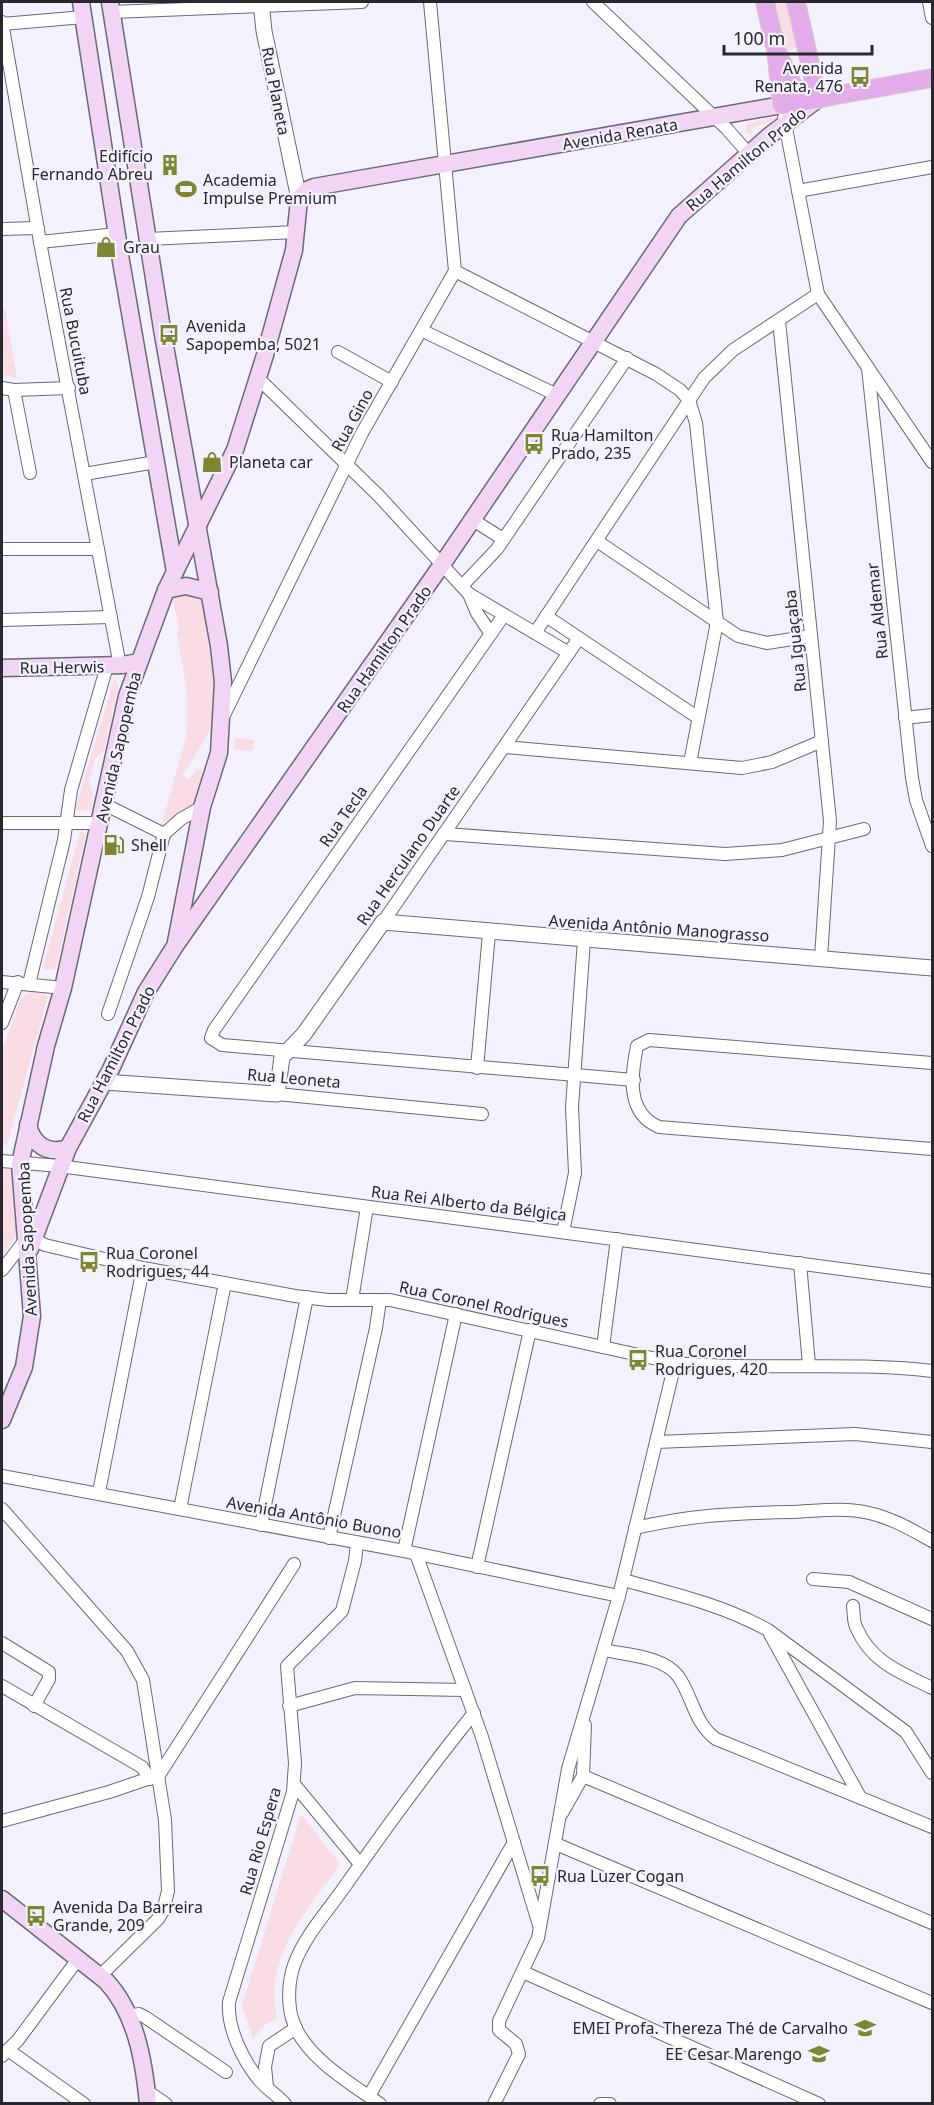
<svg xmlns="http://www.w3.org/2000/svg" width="934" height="2105" font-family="'Noto Sans',sans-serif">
  <rect width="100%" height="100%" fill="#f3f2fc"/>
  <g fill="#f9dce4">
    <polygon points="774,2 793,2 800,47 786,51"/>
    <polygon points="776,117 776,119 753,128 751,136 746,132 746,123"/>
    <polygon points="2,310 5,310 17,378 2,375"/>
    <path d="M192,589l13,11 10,53 2,67 -34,55 5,5 9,-11 5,1c0,10 2,21 -3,30 -5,10 -26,20 -37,22l25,-89v-42l-10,-58 2,-7 -7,-28 5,-6z"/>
    <polygon points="115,676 118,687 104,751 95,758 89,784 94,795 91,811 75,810"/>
    <polygon points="235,738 254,740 253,751 234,750"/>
    <polygon points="80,832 86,833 56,969 45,970 43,968"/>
    <polygon points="33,991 48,996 7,1145 2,1145 2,1051 21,998"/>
    <polygon points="2,1168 10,1169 16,1176 20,1229 2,1257"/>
    <path d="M301,1814l39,50c-33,46 -77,94 -63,154l-12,7 -12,14 -11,-33z"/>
  </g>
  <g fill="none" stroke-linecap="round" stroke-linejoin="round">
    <defs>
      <g id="minor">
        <polyline points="593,2 727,129 749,154"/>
        <polyline points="929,2 932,18"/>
        <polyline points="112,12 362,2"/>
        <polyline points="2,22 40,242 120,666"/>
        <polyline points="2,24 84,17"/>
        <polyline points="784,118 818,294 932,462"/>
        <polyline points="798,191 932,167"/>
        <polyline points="2,229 38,228"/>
        <polyline points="148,239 296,232"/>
        <polyline points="40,242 117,234"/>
        <polyline points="455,271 656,374 680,390 689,400 696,423 717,622 690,763"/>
        <polyline points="779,321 830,821 821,958"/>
        <polyline points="423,331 557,395"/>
        <polyline points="338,352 392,382"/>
        <polyline points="868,368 912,778 916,800 932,846"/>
        <polyline points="258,378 379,496 469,594 569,653"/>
        <polyline points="2,388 14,390 69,388"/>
        <polyline points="14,390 30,473"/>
        <polyline points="84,474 156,462"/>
        <polyline points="473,520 503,539"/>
        <polyline points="597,541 738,636 767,643 811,636"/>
        <polyline points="2,549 98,549"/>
        <polyline points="462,586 497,549 627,358"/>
        <polyline points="469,594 477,613 491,634"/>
        <polyline points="504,615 214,1030 211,1038 222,1045 634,1080"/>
        <polyline points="546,616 697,717"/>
        <polyline points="2,620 111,617"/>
        <polyline points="535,633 704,378 733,350 818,294"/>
        <polyline points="224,715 362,433 455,271 430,2"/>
        <polyline points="905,718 932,715"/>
        <polyline points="505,747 742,768 772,762 822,741"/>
        <polyline points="104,804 164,834"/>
        <polyline points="2,823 100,823"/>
        <polyline points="164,834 181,819 202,807"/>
        <polyline points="445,834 725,854 782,850 864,829"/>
        <polyline points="383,922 579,638"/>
        <polyline points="2,982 63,988"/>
        <polyline points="29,984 64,840 71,790 107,666"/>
        <polyline points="108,1014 148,897 164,834"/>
        <polyline points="2,1023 18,982"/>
        <path d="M932,1063l-283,-23 -12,6c-6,30 -11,67 22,81l273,22"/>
        <polyline points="477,1068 489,933"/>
        <polyline points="277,1094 482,1114"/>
        <polyline points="2,1161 59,1166 932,1281"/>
        <polyline points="563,1232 575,1173 572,1107 584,940"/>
        <path d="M32,1238l13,7 98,23 152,28 33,4h62l285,63c85,8 172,-2 257,8"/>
        <polyline points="800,1263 809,1365"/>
        <polyline points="2,1270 26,1239"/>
        <polyline points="352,1300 367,1207"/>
        <polyline points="603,1347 617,1239"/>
        <polyline points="656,1442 855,1434 932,1442"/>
        <polyline points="2,1476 404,1551 619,1596"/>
        <polyline points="99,1492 143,1268"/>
        <polyline points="2,1509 127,1651 143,1680 165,1820 168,1891 163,1911 158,1919 100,1976"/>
        <polyline points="180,1509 225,1283"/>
        <polyline points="261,1525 307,1297"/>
        <path d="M635,1528c57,-13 98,-15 156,-16 26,-1 53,-5 78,1 23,5 43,17 63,28"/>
        <polyline points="329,1538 376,1328 380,1300"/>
        <polyline points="404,1551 456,1314"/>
        <polyline points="416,1554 482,1737 539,1925"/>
        <polyline points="477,1567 530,1330"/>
        <polyline points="813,1579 849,1582 932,1619"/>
        <path d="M623,1580c49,13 100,25 145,50l138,102 26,41"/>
        <path d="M853,1606c1,8 0,17 4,23 15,34 45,44 75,59"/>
        <polyline points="770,1634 860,1797"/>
        <polyline points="2,1643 49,1672 49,1679 34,1706"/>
        <path d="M604,1650c22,5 59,6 74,26 15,21 16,47 38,63l216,88"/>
        <polyline points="2,1686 142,1767 150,1779"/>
        <polyline points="289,1706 355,1688 465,1690"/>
        <polyline points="583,1776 932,1923"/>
        <polyline points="294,1784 360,1864"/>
        <polyline points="562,1813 583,1776 585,1725"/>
        <polyline points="2,1821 109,1792 159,1775 294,1564"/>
        <polyline points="556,1844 932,2003"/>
        <polyline points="523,1972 819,2104"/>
        <polyline points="129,2016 139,2014 145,2017 226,2072"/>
        <polyline points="8,2050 84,2104"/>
        <polyline points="2,2056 18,2040 78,1959"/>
        <polyline points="267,2087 265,2067 269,2046 296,2028"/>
        <polyline points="147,2091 166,2104"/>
        <polyline points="369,2096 514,1842"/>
        <path d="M285,2104c-8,-9 -18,-15 -25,-23 -17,-20 -33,-53 -31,-79l64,-210 2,-29 -8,-97 55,-55 13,-50 2,-18"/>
        <path d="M380,2104c-30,-21 -73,-46 -86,-80 -7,-17 -6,-42 0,-59 10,-28 32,-52 49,-76 42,-60 85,-119 131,-176"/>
        <polyline points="494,2104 519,2054 516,2044 499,2030 499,2021 538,1938 568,1769 619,1596 675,1363"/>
        <polyline points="600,2104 610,2104"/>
      </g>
      <g id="tertiary">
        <polyline points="261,2 264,31 299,199"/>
        <polyline points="104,1082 277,1094 282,1057 304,1034 383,922 932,968"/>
      </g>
      <g id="secondary">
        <polyline points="81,2 121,261 175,572"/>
        <polyline points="110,2 163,335 219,646 223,682 219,753 202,807 176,942"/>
        <polyline points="166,590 186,586 210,592"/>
        <polyline points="2,668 122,665 139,662"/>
        <path d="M28,1125c5,20 20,30 40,23"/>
        <polyline points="30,1249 68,1148 111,1069 146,992 175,946 443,563 679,216 769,136 818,99"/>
        <polyline points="2,1420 24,1367 32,1316 20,1164 46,1046 63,988 127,696 166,590 235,450 265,355 294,250 299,199 307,190 314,187 782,105"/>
        <path d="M2,1899l104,82c30,32 38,80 42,123"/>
      </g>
      <g id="primary">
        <polyline points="765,2 776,50 801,102"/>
        <polyline points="796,2 818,99"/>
        <polyline points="776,50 782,105 932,78"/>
      </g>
    </defs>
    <use href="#minor" stroke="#6a6977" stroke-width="14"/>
    <use href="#tertiary" stroke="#6a6977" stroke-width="17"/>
    <use href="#secondary" stroke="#6a6977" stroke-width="19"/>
    <use href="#primary" stroke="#d0d0d1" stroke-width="20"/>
    <use href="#minor" stroke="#fff" stroke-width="12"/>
    <use href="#tertiary" stroke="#fff" stroke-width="15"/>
    <use href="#secondary" stroke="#f2d5f4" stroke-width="16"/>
    <use href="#primary" stroke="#e4abe9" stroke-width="18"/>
  </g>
  <defs>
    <symbol id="bus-bare" viewBox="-9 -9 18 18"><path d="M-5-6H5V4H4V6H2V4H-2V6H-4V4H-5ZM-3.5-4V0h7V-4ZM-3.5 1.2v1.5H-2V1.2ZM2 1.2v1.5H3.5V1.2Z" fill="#7d8632" stroke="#f3f2fc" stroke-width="2.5" paint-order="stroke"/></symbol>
    <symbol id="building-bare" viewBox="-9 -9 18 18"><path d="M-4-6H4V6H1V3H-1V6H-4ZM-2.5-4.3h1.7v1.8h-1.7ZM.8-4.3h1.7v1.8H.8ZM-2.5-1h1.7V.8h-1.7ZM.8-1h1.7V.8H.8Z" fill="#7d8632" stroke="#f3f2fc" stroke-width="2.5" paint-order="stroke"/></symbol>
    <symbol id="stadium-bare" viewBox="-9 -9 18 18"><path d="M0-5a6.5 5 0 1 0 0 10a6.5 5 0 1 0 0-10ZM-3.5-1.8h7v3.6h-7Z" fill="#7d8632" stroke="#f3f2fc" stroke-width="2.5" paint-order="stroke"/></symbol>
    <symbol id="shop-bare" viewBox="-9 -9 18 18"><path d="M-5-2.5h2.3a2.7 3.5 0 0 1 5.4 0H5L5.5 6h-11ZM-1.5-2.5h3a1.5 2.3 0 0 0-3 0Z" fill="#7d8632" stroke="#f3f2fc" stroke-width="2.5" paint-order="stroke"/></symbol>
    <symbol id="fuel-bare" viewBox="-9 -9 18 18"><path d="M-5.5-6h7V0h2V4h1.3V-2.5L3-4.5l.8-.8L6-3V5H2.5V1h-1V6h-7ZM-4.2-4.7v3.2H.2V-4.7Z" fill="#7d8632" stroke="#f3f2fc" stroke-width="2.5" paint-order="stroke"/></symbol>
    <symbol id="school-bare" viewBox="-9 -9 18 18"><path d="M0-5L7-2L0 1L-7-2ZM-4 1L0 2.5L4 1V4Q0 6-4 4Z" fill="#7d8632" stroke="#f3f2fc" stroke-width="2.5" paint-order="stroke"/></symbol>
  </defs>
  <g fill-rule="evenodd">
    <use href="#bus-bare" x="845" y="62" width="30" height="30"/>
    <use href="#building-bare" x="155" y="150" width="30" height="30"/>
    <use href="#stadium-bare" x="171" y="174" width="30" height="30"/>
    <use href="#shop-bare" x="91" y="232" width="30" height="30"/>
    <use href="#bus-bare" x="154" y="320" width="30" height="30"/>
    <use href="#bus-bare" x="519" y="429" width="30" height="30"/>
    <use href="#shop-bare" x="197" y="447" width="30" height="30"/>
    <use href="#fuel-bare" x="99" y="830" width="30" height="30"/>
    <use href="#bus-bare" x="74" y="1247" width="30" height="30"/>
    <use href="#bus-bare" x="623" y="1345" width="30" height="30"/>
    <use href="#bus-bare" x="525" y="1861" width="30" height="30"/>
    <use href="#bus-bare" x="21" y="1901" width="30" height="30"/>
    <use href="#school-bare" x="850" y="2013" width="30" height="30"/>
    <use href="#school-bare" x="804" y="2039" width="30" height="30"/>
  </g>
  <g text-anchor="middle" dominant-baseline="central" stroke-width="4.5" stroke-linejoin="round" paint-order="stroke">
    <g font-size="16" fill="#28282e" stroke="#f3f2fc" text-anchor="start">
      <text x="843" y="68" text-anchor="end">Avenida<tspan x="843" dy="18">Renata, 476</tspan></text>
      <text x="153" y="156" text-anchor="end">Edifício<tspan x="153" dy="18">Fernando Abreu</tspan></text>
      <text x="203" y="180">Academia<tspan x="203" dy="18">Impulse Premium</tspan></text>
      <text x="123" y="247">Grau</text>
      <text x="186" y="326">Avenida<tspan x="186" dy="18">Sapopemba, 5021</tspan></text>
      <text x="551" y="435">Rua Hamilton<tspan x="551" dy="18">Prado, 235</tspan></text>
      <text x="229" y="462">Planeta car</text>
      <text x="131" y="845">Shell</text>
      <text x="106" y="1253">Rua Coronel<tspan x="106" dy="18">Rodrigues, 44</tspan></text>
      <text x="655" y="1351">Rua Coronel<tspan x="655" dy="18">Rodrigues, 420</tspan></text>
      <text x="557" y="1876">Rua Luzer Cogan</text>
      <text x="53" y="1907">Avenida Da Barreira<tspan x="53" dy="18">Grande, 209</tspan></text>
      <text x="848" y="2028" text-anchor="end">EMEI Profa. Thereza Thé de Carvalho</text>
      <text x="802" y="2054" text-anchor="end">EE Cesar Marengo</text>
    </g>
    <g font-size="16" fill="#28282e" stroke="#f3f2fc">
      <text transform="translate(276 91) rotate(79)">Rua Planeta</text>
      <text transform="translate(620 134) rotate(-10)">Avenida Renata</text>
      <text transform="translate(746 159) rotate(-40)">Rua Hamilton Prado</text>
      <text transform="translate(76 341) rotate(79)">Rua Bucuituba</text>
      <text transform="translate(352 420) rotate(-61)">Rua Gino</text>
      <text transform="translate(877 611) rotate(-96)">Rua Aldemar</text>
      <text transform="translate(795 641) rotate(-96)">Rua Iguaçaba</text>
      <text transform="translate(384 649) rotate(-55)">Rua Hamilton Prado</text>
      <text transform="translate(62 667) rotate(-1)">Rua Herwis</text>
      <text transform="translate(118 747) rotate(-77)">Avenida Sapopemba</text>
      <text transform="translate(343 816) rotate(-55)">Rua Tecla</text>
      <text transform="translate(408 855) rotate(-55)">Rua Herculano Duarte</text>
      <text transform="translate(659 928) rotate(4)">Avenida Antônio Manograsso</text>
      <text transform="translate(116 1054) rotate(-63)">Rua Hamilton Prado</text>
      <text transform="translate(294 1078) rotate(5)">Rua Leoneta</text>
      <text transform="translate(469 1203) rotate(7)">Rua Rei Alberto da Bélgica</text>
      <text transform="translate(27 1239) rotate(-93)">Avenida Sapopemba</text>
      <text transform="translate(484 1304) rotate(12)">Rua Coronel Rodrigues</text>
      <text transform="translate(314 1517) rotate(10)">Avenida Antônio Buono</text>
      <text transform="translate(260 1841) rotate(-74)">Rua Rio Espera</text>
    </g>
  </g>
  <rect width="934" height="2105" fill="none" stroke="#28282e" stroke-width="6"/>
  <path d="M724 45v9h148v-9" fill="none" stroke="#28282e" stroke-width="3"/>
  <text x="733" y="45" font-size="18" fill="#28282e" stroke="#f3f2fc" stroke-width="4.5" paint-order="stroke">100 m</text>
</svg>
